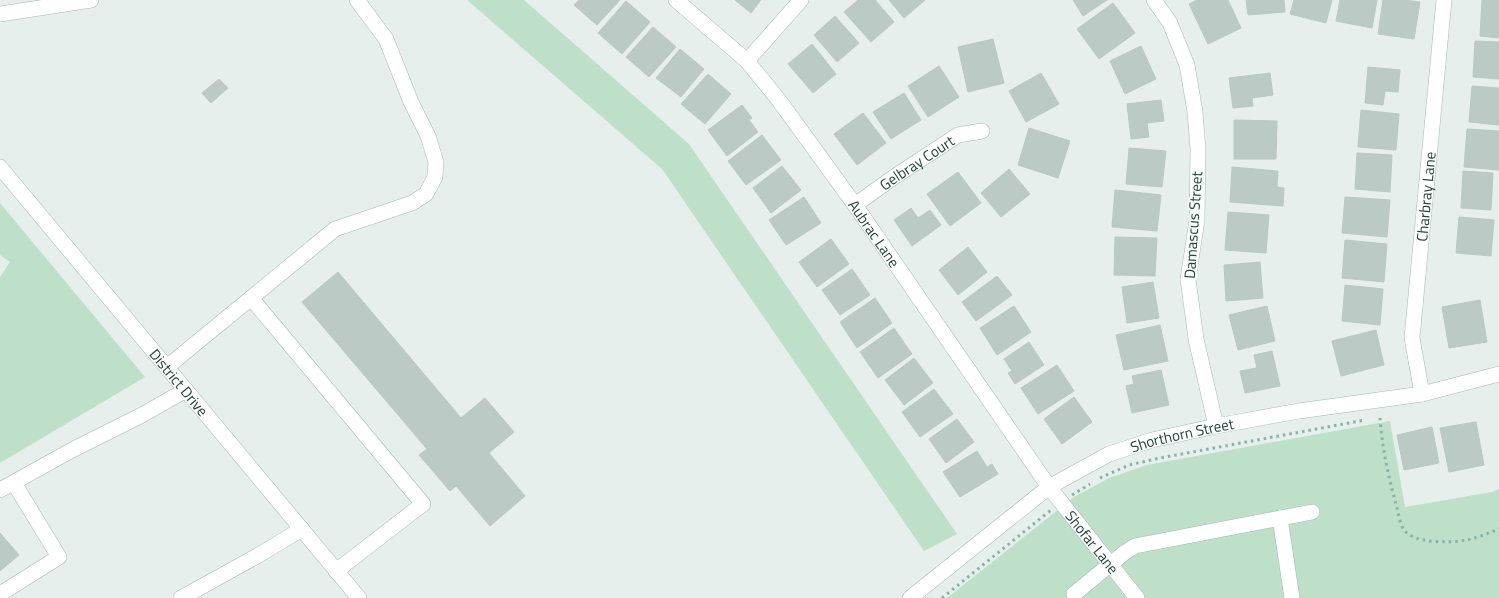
<svg xmlns="http://www.w3.org/2000/svg" width="1499" height="598" font-family="'Titillium Web',sans-serif">
  <rect width="100%" height="100%" fill="#e6efeb"/>
  <g fill="#bfe0c8">
    <polygon points="467,0 524,0 689,144 957,534 924,551 662,169"/>
    <polygon points="0,203 145,377 0,463 0,277 10,262 0,255"/>
    <polygon points="1390,421 1405,507 1492,492 1499,489 1499,598 947,598 1074,497 1109,478 1147,465"/>
  </g>
  <g fill="#bbcac4" stroke="#b8c9c2">
    <polygon points="579,0 620,0 597,25 574,5"/>
    <polygon points="735,0 761,0 751,13"/>
    <polygon points="858,0 875,0 894,22 871,42 844,12"/>
    <polygon points="889,0 925,0 904,18"/>
    <polygon points="1073,0 1107,0 1083,16"/>
    <polygon points="1197,0 1228,0 1241,28 1208,44 1189,4"/>
    <polygon points="1246,0 1284,0 1285,12 1248,15"/>
    <polygon points="1294,0 1332,0 1326,23 1290,14"/>
    <polygon points="1340,0 1377,0 1372,28 1336,21"/>
    <polygon points="1383,0 1404,0 1420,2 1414,39 1378,34"/>
    <polygon points="1482,0 1499,0 1499,38 1480,36"/>
    <polygon points="626,1 650,22 622,54 598,33"/>
    <polygon points="1113,3 1135,33 1099,59 1077,29"/>
    <polygon points="835,16 859,43 837,62 814,35"/>
    <polygon points="653,27 676,47 649,77 626,57"/>
    <polygon points="993,39 1004,83 968,92 958,47"/>
    <polygon points="1475,41 1499,42 1499,79 1473,77"/>
    <polygon points="812,44 836,74 813,93 788,64"/>
    <polygon points="1141,46 1156,79 1125,94 1110,61"/>
    <polygon points="680,49 704,69 681,97 656,78"/>
    <polygon points="939,66 959,97 928,117 908,86"/>
    <polygon points="1368,67 1400,70 1398,92 1385,91 1383,105 1365,103"/>
    <polygon points="1041,73 1059,104 1026,122 1009,91"/>
    <polygon points="1270,73 1273,95 1252,98 1253,106 1233,108 1229,78"/>
    <polygon points="708,74 731,94 705,124 681,104"/>
    <polygon points="219,79 228,88 211,103 202,93"/>
    <polygon points="1472,86 1499,88 1499,125 1469,122"/>
    <polygon points="904,93 921,120 891,139 873,112"/>
    <polygon points="1161,100 1164,121 1147,123 1149,137 1131,139 1127,104"/>
    <polygon points="742,105 752,118 749,120 758,132 727,156 708,130"/>
    <polygon points="1361,110 1399,114 1396,150 1358,147"/>
    <polygon points="863,113 886,143 857,165 834,134"/>
    <polygon points="1234,120 1277,121 1276,159 1234,159"/>
    <polygon points="1029,128 1070,141 1058,178 1018,165"/>
    <polygon points="1467,129 1499,131 1499,170 1464,167"/>
    <polygon points="762,135 781,160 746,185 728,161"/>
    <polygon points="1129,148 1166,151 1162,187 1126,184"/>
    <polygon points="1357,153 1392,155 1390,192 1355,189"/>
    <polygon points="782,166 801,190 771,213 753,188"/>
    <polygon points="1232,167 1278,171 1277,187 1284,188 1283,206 1230,202"/>
    <polygon points="1009,169 1030,194 1001,217 981,193"/>
    <polygon points="1463,171 1493,173 1491,210 1461,208"/>
    <polygon points="958,172 981,203 950,226 927,194"/>
    <polygon points="1115,190 1161,195 1157,231 1112,227"/>
    <polygon points="804,197 821,223 786,245 769,220"/>
    <polygon points="1345,197 1390,200 1387,237 1342,233"/>
    <polygon points="911,208 918,218 930,210 941,225 912,246 894,220"/>
    <polygon points="1228,212 1269,215 1266,253 1225,250"/>
    <polygon points="1459,217 1494,220 1491,256 1456,253"/>
    <polygon points="1115,237 1157,238 1155,276 1114,275"/>
    <polygon points="831,239 849,264 817,287 799,262"/>
    <polygon points="1345,240 1387,244 1384,282 1342,278"/>
    <polygon points="968,247 987,272 958,295 939,270"/>
    <polygon points="1260,262 1263,298 1226,301 1224,265"/>
    <polygon points="852,269 870,295 840,315 822,290"/>
    <polygon points="338,272 461,418 485,398 514,432 489,453 525,496 490,526 456,486 450,491 419,455 427,449 302,302"/>
    <polygon points="997,276 1012,295 976,321 962,302"/>
    <polygon points="1153,282 1159,318 1127,323 1122,287"/>
    <polygon points="1345,285 1383,289 1380,325 1342,321"/>
    <polygon points="875,298 892,323 857,348 840,322"/>
    <polygon points="1480,300 1487,342 1449,348 1442,307"/>
    <polygon points="1014,306 1031,332 997,355 980,328"/>
    <polygon points="1267,306 1275,341 1238,350 1229,315"/>
    <polygon points="1160,325 1168,361 1124,370 1116,335"/>
    <polygon points="894,328 912,354 878,378 860,352"/>
    <polygon points="1376,330 1384,365 1341,376 1332,341"/>
    <polygon points="1029,342 1044,365 1015,384 1008,373 1012,371 1004,359"/>
    <polygon points="1272,351 1280,386 1245,393 1240,371 1257,368 1254,355"/>
    <polygon points="914,358 933,383 904,405 885,380"/>
    <polygon points="1057,365 1074,391 1038,414 1021,388"/>
    <polygon points="1161,370 1169,405 1132,413 1126,386 1134,384 1132,376"/>
    <polygon points="934,389 953,414 920,437 902,412"/>
    <polygon points="1074,397 1092,422 1062,444 1044,419"/>
    <polygon points="957,419 974,442 946,463 929,439"/>
    <polygon points="1476,422 1484,465 1449,472 1440,428"/>
    <polygon points="1432,427 1439,463 1404,470 1397,435"/>
    <polygon points="977,451 987,467 992,464 998,474 960,497 943,472"/>
    <polygon points="0,533 19,555 0,571"/>
  </g>
  <g fill="none" stroke-linecap="round" stroke-linejoin="round">
    <defs>
      <g id="minor">
        <path id="s1" d="M676,0l71,61 31,38 77,106 194,282 88,111"/>
        <polyline points="1154,0 1170,23 1187,65 1195,112 1198,149 1197,220 1188,279 1196,339 1216,426"/>
        <polyline points="0,14 91,0"/>
        <polyline points="747,61 801,0"/>
        <path id="s2" d="M0,167l359,431"/>
        <path id="s3" d="M855,205l39,-28 64,-42 24,-4"/>
        <polyline points="251,298 335,229 412,203 426,194 435,177 436,162 428,136 411,102 386,39 357,0"/>
        <polyline points="167,367 251,298 423,504 336,571"/>
        <path id="s4" d="M1422,394l-10,-56 32,-338"/>
        <polyline points="0,490 72,450 142,415 186,390"/>
        <polyline points="1280,518 1292,598"/>
        <polyline points="0,594 59,557 14,483"/>
        <polyline points="1074,594 1124,553 1135,546 1312,512"/>
        <polyline points="181,598 257,556 302,529"/>
        <path id="s5" d="M910,598l139,-111 60,-33 43,-14 64,-14 83,-15 123,-17 77,-20"/>
      </g>
    </defs>
    <use href="#minor" stroke="#a8b8b2" stroke-width="16"/>
    <g stroke="#86b3a5" stroke-width="3" stroke-dasharray="2.5 4" stroke-linecap="butt">
      <path d="M1380,418c2,30 9,61 17,90 2,7 3,17 7,22 10,14 47,13 62,10 12,-2 22,-7 33,-11"/>
      <polyline points="1100,478 1129,465 1160,458 1365,420"/>
      <polyline points="1072,495 1090,484"/>
      <polyline points="942,598 1051,510"/>
    </g>
    <use href="#minor" stroke="#fff" stroke-width="15"/>
  </g>
  <g text-anchor="middle" dominant-baseline="central" stroke-width="4" stroke-linejoin="round" paint-order="stroke">
    <g font-size="15" fill="#24423a" stroke="#f7fbf9">
      <text stroke="none"><textPath href="#s3" startOffset="75">Gelbray Court</textPath></text>
      <text stroke="none"><textPath href="#s4" startOffset="199">Charbray Lane</textPath></text>
      <text transform="translate(1193 225) rotate(-86)">Damascus Street</text>
      <text stroke="none"><textPath href="#s1" startOffset="308">Aubrac Lane</textPath></text>
      <text stroke="none"><textPath href="#s2" startOffset="280">District Drive</textPath></text>
      <text stroke="none"><textPath href="#s5" startOffset="322">Shorthorn Street</textPath></text>
      <text stroke="none"><textPath href="#s1" startOffset="686">Shofar Lane</textPath></text>
    </g>
  </g>
</svg>
